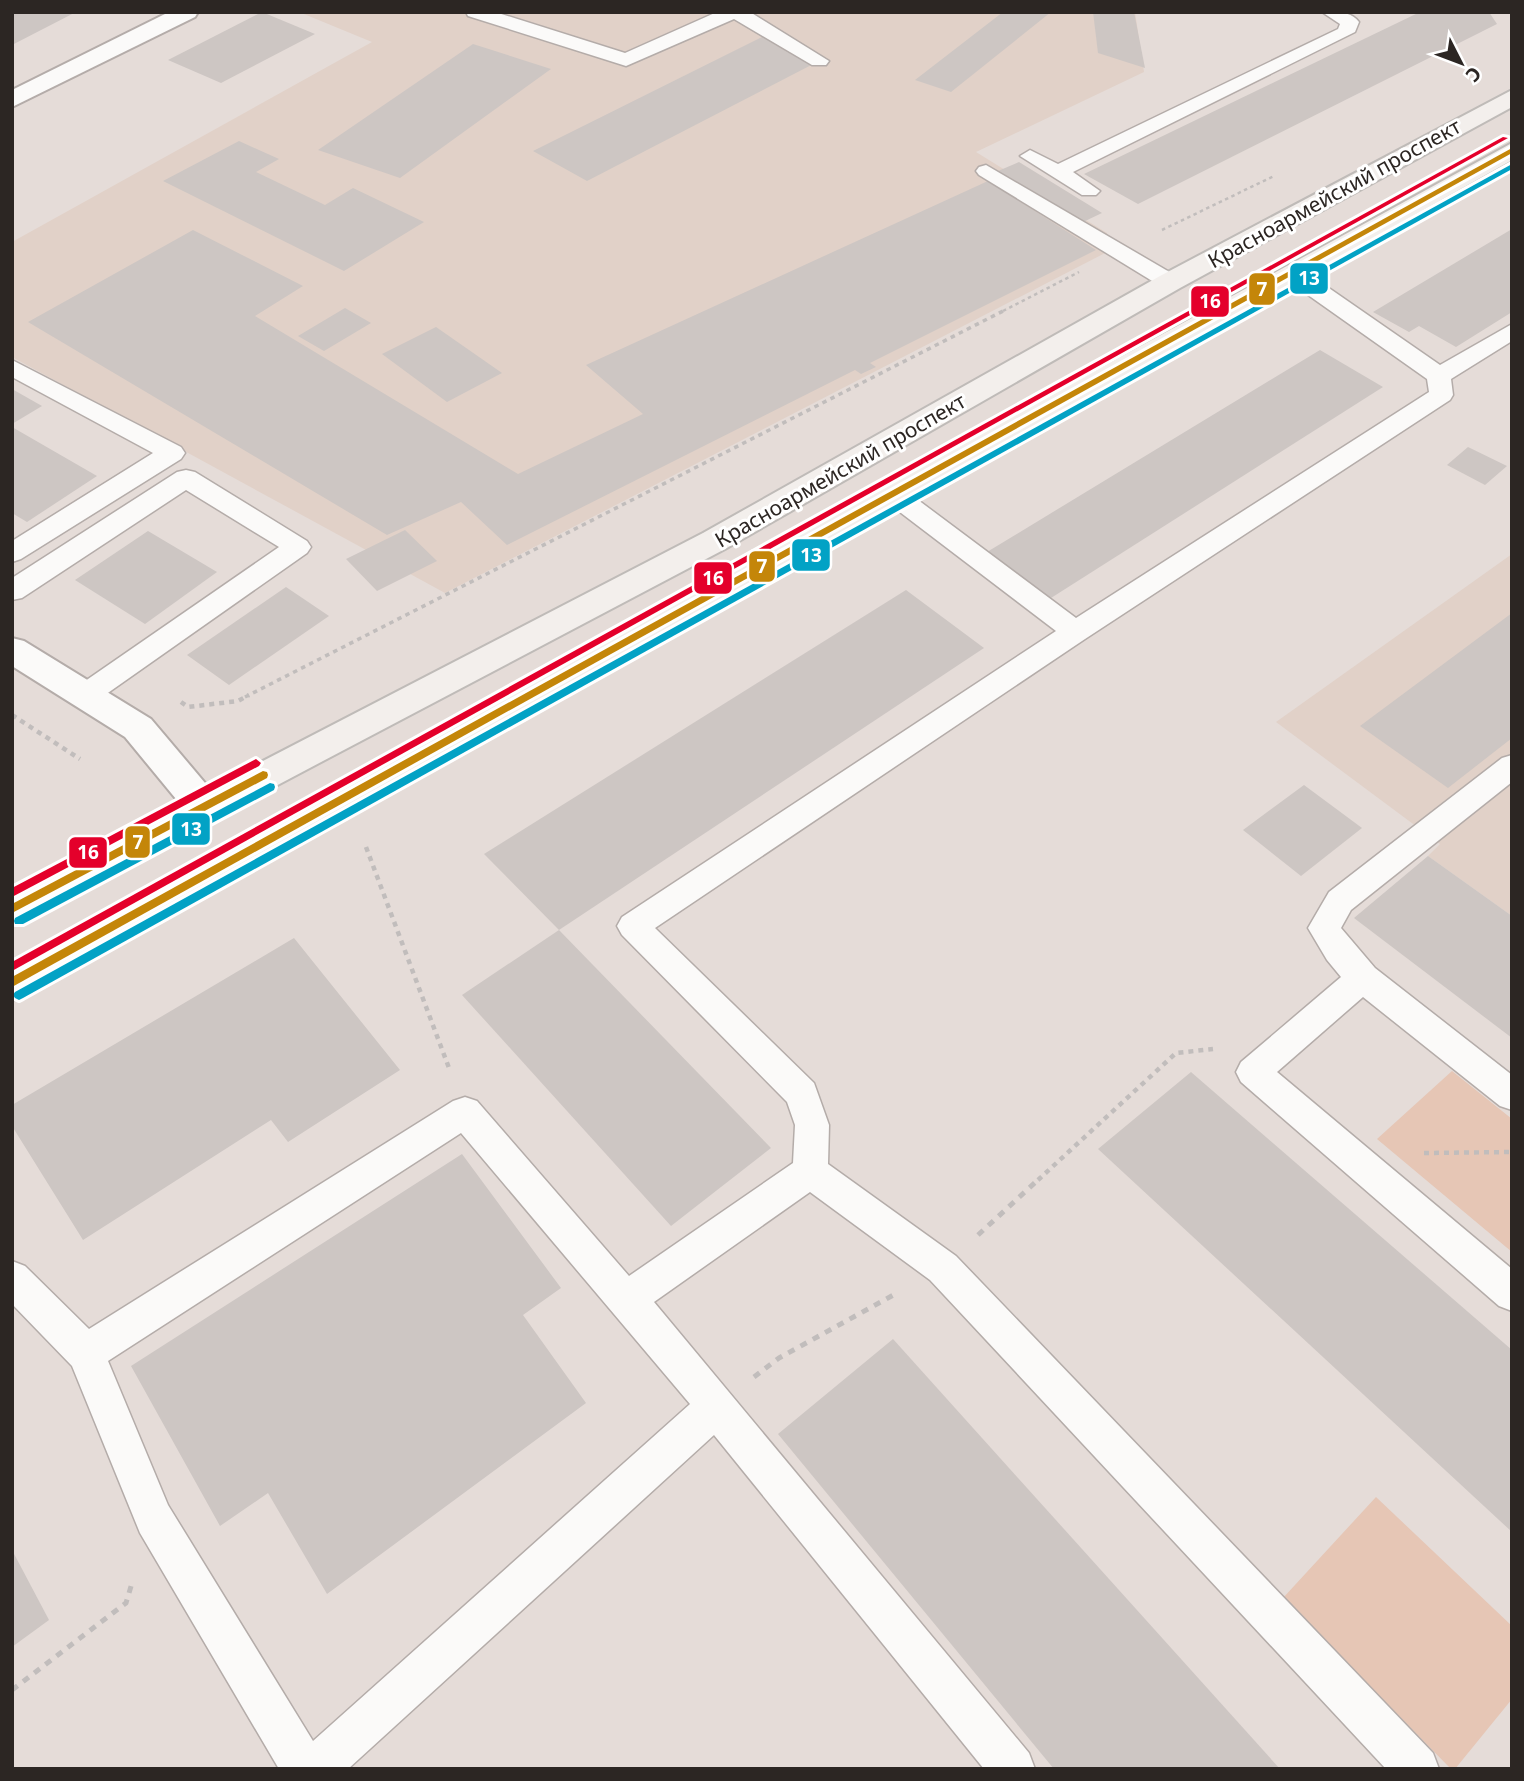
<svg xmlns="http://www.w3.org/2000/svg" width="1524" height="1781" font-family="'Noto Sans',sans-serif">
  <rect width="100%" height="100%" fill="#e5dcd8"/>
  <g fill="#e1d1c8">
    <polygon points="299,12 1135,12 1144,72 976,152 1107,233 1109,251 445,593 12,357 12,242 372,42"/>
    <polygon points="1512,554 1512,916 1428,856 1440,844 1276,722"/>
  </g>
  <g fill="#e6c6b5">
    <polygon points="1452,1071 1512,1119 1512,1252 1377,1139"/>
    <polygon points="1376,1497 1512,1626 1512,1699 1455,1769 1451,1769 1283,1598"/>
  </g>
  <g fill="#cdc6c3">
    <polygon points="12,12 76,12 12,45"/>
    <polygon points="262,12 315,34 221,83 168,60"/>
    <polygon points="1003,12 1051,12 951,92 915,80"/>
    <polygon points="1093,12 1134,12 1145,68 1098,53"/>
    <polygon points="1420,12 1489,12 1497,24 1138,204 1084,174"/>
    <polygon points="764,36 819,61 587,181 533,151"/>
    <polygon points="473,44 551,69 400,178 318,150"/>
    <polygon points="239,141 279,159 256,172 325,205 353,188 424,222 344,271 163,181"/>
    <polygon points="1019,162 1102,213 1081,223 998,171"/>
    <polygon points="988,181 1096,250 870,363 876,367 861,374 855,370 507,545 461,502 387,535 28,322 193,230 303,286 255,316 518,474 643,414 586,365"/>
    <polygon points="1512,229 1512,312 1456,347 1419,326 1409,332 1373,312"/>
    <polygon points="345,308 371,323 324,351 298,336"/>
    <polygon points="436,327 502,373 447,402 382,354"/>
    <polygon points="1320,350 1383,387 1051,598 987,552"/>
    <polygon points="12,389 42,406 12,424"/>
    <polygon points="12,427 97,476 27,522 12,513"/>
    <polygon points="1468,447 1507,466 1485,485 1447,465"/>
    <polygon points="405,530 437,561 377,591 346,559"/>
    <polygon points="148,531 217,572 145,624 75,580"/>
    <polygon points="286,587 329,616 229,685 187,655"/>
    <polygon points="906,590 984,648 559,930 484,854"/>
    <polygon points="1512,613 1512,738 1448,788 1360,726"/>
    <polygon points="1304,785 1362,828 1301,876 1243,830"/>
    <polygon points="1428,856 1512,916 1512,1038 1354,918"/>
    <polygon points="559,930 771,1148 671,1226 462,995"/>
    <polygon points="294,938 400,1070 288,1142 271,1120 83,1240 12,1126 12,1105"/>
    <polygon points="1191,1072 1512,1350 1512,1532 1098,1149"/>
    <polygon points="462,1154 561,1288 523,1315 586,1403 327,1594 268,1493 220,1526 131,1366"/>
    <polygon points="893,1339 1280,1769 1054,1769 778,1434"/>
    <polygon points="12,1550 49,1620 12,1647"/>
  </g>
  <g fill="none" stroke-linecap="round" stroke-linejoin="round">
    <defs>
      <g id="lane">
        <polygon points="466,12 495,12 625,53 717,12 750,12 829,61 826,65 812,65 734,19 626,66 468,16"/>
        <path d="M1322,12c14,0 28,-2 37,10l-4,10 -282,140 27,19 -4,4h-14l-62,-39 10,-6 28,14 280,-135 2,-5z"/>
        <polygon points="986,165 1178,277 1181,282 1170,289 1162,287 979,175 976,171 979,167"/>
        <path d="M1292,266l8,2 140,97 72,-41v17l-61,38 2,16 -3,5 -365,239 -430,289 159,155 15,42 -1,39 128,92 477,497 6,16h-53l-456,-489 -120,-88 -156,110 375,451 6,16h-51l-270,-334 -366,334h-69l-139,-236 -68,-167 -60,-62v-43l13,5 64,63 364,-228 12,-4 12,4 152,175 164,-113 2,-38 -8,-23 -165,-167 -5,-9 5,-9 434,-286 -172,-131 -4,-6 4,-6h18l174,130 353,-226 -2,-13 -143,-101 -3,-5 3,-5zM461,1133l229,271 -377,337 -145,-236 -60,-144z"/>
        <polygon points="12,360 181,447 185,453 181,459 21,559 12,562 12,541 153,453 12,377"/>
        <polygon points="186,470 195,472 307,541 311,547 307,553 95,702 85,705 75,702 71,695 75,688 279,547 186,490 22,598 12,600 12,578 177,472"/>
        <polygon points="1512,755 1512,782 1351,910 1341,928 1375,968 1512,1075 1512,1110 1500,1106 1363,997 1277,1072 1512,1269 1512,1311 1499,1306 1241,1082 1236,1072 1241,1062 1341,977 1327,960 1308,928 1329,892 1502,758"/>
      </g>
      <g id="street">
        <polygon points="169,12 198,12 195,17 12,107 12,90"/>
        <polygon points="12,638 24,641 151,719 216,796 221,806 216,816 203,820 190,816 125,737 12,666"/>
      </g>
      <g id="primary">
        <polygon points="1512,90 1512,107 1180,288 725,549 12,925 12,891 703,533 1160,276"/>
        <polygon points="1512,143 1512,160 26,995 12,1000 12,963"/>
      </g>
    </defs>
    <use href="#lane" stroke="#b4aca9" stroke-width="3"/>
    <use href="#street" stroke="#b4aca9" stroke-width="4"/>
    <use href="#primary" stroke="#bfbbb8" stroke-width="4"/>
    <g stroke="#c1bdbc" stroke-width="2.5" stroke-dasharray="3.5 3.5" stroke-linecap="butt">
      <polyline points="1162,230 1274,176"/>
      <polyline points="1003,311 1079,272"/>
    </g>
    <polyline stroke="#c1bdbc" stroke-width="3.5" stroke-dasharray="4.5 4.5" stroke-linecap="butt" points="245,697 1007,309"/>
    <g stroke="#c1bdbc" stroke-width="4.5" stroke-dasharray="5 5" stroke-linecap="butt">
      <polyline points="181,702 188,707 238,701 249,695"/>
      <polyline points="12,715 80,759"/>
      <polyline points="366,847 449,1068"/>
      <polyline points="1424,1153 1512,1152"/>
      <polyline points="1038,1180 1176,1053 1213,1049"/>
    </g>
    <g stroke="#c1bdbc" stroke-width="5" stroke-dasharray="7 7" stroke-linecap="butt">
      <polyline points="978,1235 1040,1178"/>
      <polyline points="754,1377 779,1358 897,1293"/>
      <polyline points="12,1690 126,1603 132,1583"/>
    </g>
    <use href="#lane" fill="#fbfaf9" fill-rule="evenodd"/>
    <use href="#street" fill="#fbfaf9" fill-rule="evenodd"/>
    <use href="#primary" fill="#f3efec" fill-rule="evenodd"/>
    <defs>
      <g id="bus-1">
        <polygon points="1512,148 1512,153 12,987 12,977"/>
        <polygon points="263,771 267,772 268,775 267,778 12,913 12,904"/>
      </g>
      <g id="bus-2">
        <polygon points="1512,164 1512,169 23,998 19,1000 15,998 13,995 15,992"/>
        <polygon points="270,783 274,784 275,787 274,790 23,924 15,924 14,921 15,918"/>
      </g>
      <g id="bus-3">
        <polygon points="1503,137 1508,138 12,971 12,962"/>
        <polygon points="256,759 261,763 259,766 12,897 12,888"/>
      </g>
    </defs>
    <use href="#bus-1" stroke="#fff" stroke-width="6"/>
    <use href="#bus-2" stroke="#fff" stroke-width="6"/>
    <use href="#bus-3" stroke="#fff" stroke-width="6"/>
    <use href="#bus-1" fill="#c48609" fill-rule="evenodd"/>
    <use href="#bus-2" fill="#02a2c5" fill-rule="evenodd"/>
    <use href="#bus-3" fill="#e4002b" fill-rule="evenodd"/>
  </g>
  <g text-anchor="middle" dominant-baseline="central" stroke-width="6" stroke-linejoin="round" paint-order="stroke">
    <g font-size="21" fill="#2c2623" stroke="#fff">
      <text transform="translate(1334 193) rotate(-29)">Красноармейский проспект</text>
      <text transform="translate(840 470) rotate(-30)">Красноармейский проспект</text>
    </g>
  </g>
  <g stroke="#fff" stroke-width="2.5">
    <rect x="1289" y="262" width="40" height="33" rx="7" fill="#02a2c5"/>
    <rect x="1248" y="272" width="28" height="34" rx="7" fill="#c48609"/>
    <rect x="1190" y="285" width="40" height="33" rx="7" fill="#e4002b"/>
    <rect x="791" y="538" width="40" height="34" rx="7" fill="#02a2c5"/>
    <rect x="748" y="550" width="28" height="33" rx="7" fill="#c48609"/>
    <rect x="693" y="561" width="40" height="34" rx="7" fill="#e4002b"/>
    <rect x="171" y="812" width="40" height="34" rx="7" fill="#02a2c5"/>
    <rect x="124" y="825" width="27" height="34" rx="7" fill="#c48609"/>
    <rect x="68" y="836" width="40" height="33" rx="7" fill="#e4002b"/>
  </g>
  <g font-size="19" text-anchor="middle" font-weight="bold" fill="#fff">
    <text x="1309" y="285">13</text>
    <text x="1262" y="296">7</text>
    <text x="1210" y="308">16</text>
    <text x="811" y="562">13</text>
    <text x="762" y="573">7</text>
    <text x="713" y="585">16</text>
    <text x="191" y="836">13</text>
    <text x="138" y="849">7</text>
    <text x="88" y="859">16</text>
  </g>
  <rect width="1524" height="1781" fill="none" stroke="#2c2623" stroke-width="28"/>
  <g transform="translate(1461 63) rotate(132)" stroke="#ffffff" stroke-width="5" paint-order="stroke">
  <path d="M0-5L12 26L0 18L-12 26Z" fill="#2c2623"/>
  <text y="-10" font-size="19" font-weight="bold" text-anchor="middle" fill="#2c2623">С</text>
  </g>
</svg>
